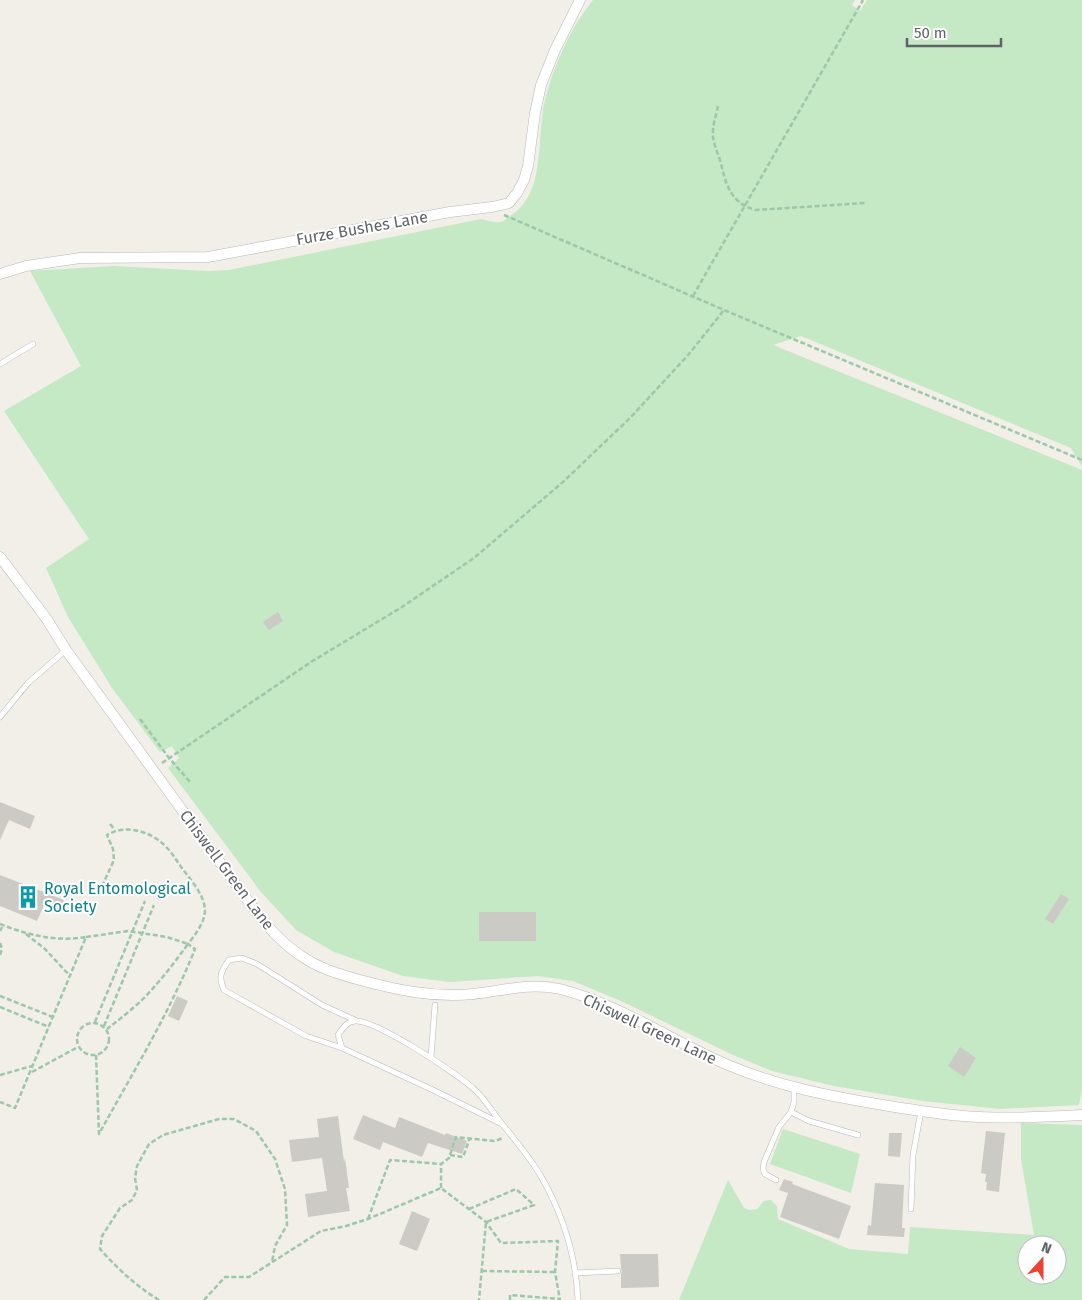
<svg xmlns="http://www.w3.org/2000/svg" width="1082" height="1300" font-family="'Fira Sans',sans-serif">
  <rect width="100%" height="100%" fill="#f1efe8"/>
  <g fill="#c5e8c5" fill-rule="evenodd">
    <path d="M593,0h262l-3,5 8,6 7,-11h215v467l-11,-19 -270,-112 -28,9 309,125v620l-3,15 -79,4 -77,-8 -89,-15 -62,-15 -39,-16 -112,-54 -48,-20 -35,-5 -88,6 -47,-6 -69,-24 -38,-22 -35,-38 -93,-124 11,-10 -7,-12 -12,6 -48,-64 -44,-71 -22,-49 43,-29 -85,-128 77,-45 -51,-95 83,-5 95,5 21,-1 252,-51c5,1 14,4 19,3 3,0 7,-4 10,-6 37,-22 26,-80 35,-116 9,-35 25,-72 48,-100z"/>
    <path d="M1021,1123l61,2v175h-403l49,-120 16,28 5,2 8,-1 7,-8 7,-1 6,6 1,13 71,30 59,5 2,-27 124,8 -13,-76zM1027,1245h30v30h-30z"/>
    <polygon points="783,1129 860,1154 851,1193 770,1164"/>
  </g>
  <g fill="#cccac5">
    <polygon points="278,612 283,621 269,630 263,622"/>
    <polygon points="0,802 35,816 30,829 9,820 0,840"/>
    <polygon points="0,875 64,900 60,910 44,905 37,921 0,906"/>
    <polygon points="1061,894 1069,899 1053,924 1045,919"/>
    <rect x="479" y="912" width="57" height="29"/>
    <polygon points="177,996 188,1001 179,1021 168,1016"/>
    <polygon points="960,1047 976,1058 964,1077 948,1066"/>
    <polygon points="363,1115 395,1128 399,1117 445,1135 446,1133 467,1141 462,1154 428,1143 422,1157 383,1142 380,1150 353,1139"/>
    <polygon points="338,1116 344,1162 345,1158 349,1188 346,1188 350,1211 308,1217 305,1194 327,1191 322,1158 292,1162 289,1140 319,1137 317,1119"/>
    <polygon points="986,1131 1005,1133 999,1192 986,1190 987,1182 985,1182 986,1174 981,1173"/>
    <polygon points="889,1133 902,1133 900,1157 888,1156"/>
    <polygon points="784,1179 793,1182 792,1184 851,1206 839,1239 780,1217 788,1193 779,1190"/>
    <polygon points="875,1183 904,1185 902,1228 905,1228 904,1237 867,1235 868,1225 871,1226"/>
    <polygon points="412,1211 430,1219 417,1251 399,1244"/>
    <polygon points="620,1254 658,1254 659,1287 621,1288 621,1274 622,1271 621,1268"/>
  </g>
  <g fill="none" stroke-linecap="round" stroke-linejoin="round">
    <defs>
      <g id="lane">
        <polyline points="0,364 33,344"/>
        <polyline points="0,717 28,683 66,650"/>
        <path d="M342,1048l-36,-12 -82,-46c-6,-13 -3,-19 5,-30l13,-2 15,6 65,41 33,15"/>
        <polyline points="431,1057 435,1005"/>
        <polyline points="791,1112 809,1121 858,1135"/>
        <path d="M502,1124l-69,-34 -91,-42 -4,-13c5,-7 8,-13 17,-14 20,-2 103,53 120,69 9,8 16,20 24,30 15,19 31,37 43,58 21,37 34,79 36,122"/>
        <polyline points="776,1180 765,1174 763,1169 764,1162 779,1127 791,1112 794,1102 794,1088"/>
        <polyline points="911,1209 913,1155 921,1111"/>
        <polyline points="575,1273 618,1271"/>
      </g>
      <g id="street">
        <polyline points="0,274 26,266 80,258 208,257 450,212 492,207 509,203 517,193 524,180 528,166 535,113 541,85 555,50 580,0"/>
        <path d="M0,557l46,61 20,32 190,262c13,16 26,31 44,43 18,13 38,19 60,25 37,10 74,18 113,14 29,-3 57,-12 87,-5 59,15 112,52 168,76 52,22 106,32 161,41 25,4 50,8 74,10 40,3 80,1 119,-1"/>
      </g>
    </defs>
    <use href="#lane" stroke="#b5b8bc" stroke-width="6"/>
    <use href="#street" stroke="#b5b8bc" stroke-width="11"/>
    <g stroke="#9cc7a9" stroke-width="2.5" stroke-dasharray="5 2.5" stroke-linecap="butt">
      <path d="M718,106c-2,10 -6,20 -5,31 1,7 4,15 7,23 6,23 9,43 36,50l109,-7"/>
      <polyline points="504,215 724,310 1082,460"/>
      <polyline points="693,296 863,0"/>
      <polyline points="140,719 169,758 191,783"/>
      <polyline points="162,763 311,662 402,607 474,558 563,482 631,417 689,354 724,310"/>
      <polyline points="110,824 115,830"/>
      <path d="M0,924c27,11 57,18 86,13l-71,171 -15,-6"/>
      <polyline points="0,931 2,927"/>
      <polyline points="26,934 45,949 70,976"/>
      <path d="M86,937l42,-6 39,6 21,7c-13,18 -27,36 -42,52 -12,12 -26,23 -39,33"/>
      <polyline points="0,943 2,949 0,955"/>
      <polyline points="0,996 53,1017"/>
      <polyline points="0,1007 49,1027"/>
      <polyline points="95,1022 145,901"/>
      <circle cx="93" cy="1039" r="16"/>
      <polyline points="104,1026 154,905"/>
      <path d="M96,1055l3,79c33,-60 70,-120 96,-185l-7,-5c7,-9 17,-22 17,-34 -1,-15 -12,-27 -20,-38 -6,-7 -10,-15 -16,-22 -15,-18 -42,-27 -62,-15l6,14 1,11 -15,33"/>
      <polyline points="32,1072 78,1047"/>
      <polyline points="0,1075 32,1066"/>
      <polyline points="450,1155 463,1157 470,1138"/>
      <polyline points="441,1188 441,1164"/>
      <polyline points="469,1209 516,1189 534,1205 486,1222 479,1300"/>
      <polyline points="368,1219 390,1160 441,1164 449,1158 456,1137 495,1141 503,1138"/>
      <polyline points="482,1271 555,1272"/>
      <path d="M159,1300c-23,-14 -41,-31 -59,-51l2,-13 18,-28 12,-8 5,-10 -2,-12 2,-12 12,-22 14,-9 56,-16h15l22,12 19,28 10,30 2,36 -12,21 -3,16"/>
      <polyline points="204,1300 225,1277 249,1277 321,1231 346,1226 368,1219 441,1188 486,1222 501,1243 558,1241 555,1272 560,1300"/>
      <polyline points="510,1300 510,1295 560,1299"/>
    </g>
    <use href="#lane" stroke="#fff" stroke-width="5"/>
    <use href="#street" stroke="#fff" stroke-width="10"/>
  </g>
  <defs>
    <symbol id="building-bare" viewBox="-9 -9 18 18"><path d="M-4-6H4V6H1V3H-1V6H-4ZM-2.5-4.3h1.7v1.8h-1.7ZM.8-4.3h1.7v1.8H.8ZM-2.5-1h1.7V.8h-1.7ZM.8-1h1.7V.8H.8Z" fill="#0f9aa8" stroke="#fff" stroke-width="2.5" paint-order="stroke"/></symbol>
  </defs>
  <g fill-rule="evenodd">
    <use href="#building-bare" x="12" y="881" width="32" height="32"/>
  </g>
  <g text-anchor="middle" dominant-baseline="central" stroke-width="4" stroke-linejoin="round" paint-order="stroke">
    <g font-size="16" fill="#5f6368" stroke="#fff">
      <text transform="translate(362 228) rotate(-10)">Furze Bushes Lane</text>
      <text transform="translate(227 870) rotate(53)">Chiswell Green Lane</text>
      <text transform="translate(650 1029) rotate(25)">Chiswell Green Lane</text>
    </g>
    <g font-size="16" fill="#0d838f" stroke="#fff" text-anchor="start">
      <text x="44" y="888">Royal Entomological<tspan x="44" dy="18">Society</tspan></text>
    </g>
  </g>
  <g transform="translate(1042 1260) rotate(21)"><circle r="24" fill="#ffffff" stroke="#bfc1c3"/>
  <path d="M0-4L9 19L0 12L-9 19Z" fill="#ea4335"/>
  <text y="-8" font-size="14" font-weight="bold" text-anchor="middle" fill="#5f6368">N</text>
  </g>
  <path d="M907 38v8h94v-8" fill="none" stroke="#5f6368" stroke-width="2.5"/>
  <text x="914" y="38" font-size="15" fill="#5f6368" stroke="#ffffff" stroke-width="4" paint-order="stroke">50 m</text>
</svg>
